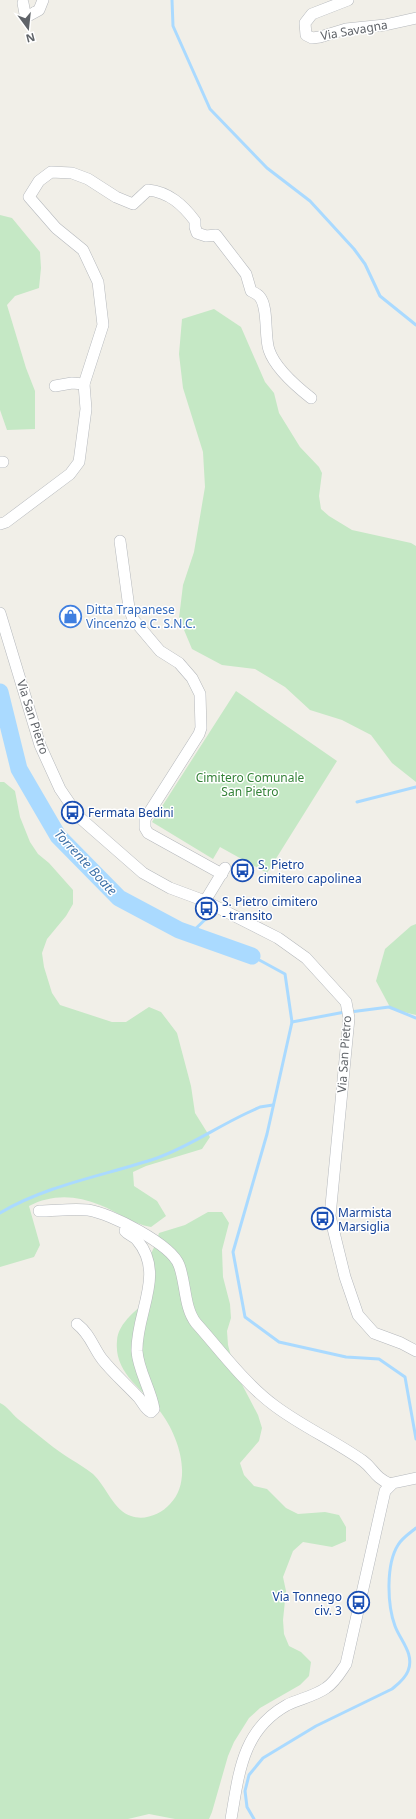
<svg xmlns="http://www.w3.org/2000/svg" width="416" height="1819" font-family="'Noto Sans',sans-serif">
  <rect width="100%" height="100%" fill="#f1efe8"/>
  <g fill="#c5e8c5">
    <polygon points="0,215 12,218 40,252 41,268 39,288 15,296 7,305 26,368 35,391 35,429 7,430 0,410"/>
    <polygon points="214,309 241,327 265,382 274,393 279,413 300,447 319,467 322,473 319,496 321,509 329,516 352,530 411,543 416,546 416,782 392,763 371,735 342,720 310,710 285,687 255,669 222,665 192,649 179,618 183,585 194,552 205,487 203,452 183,388 179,354 182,319"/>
    <polygon points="236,691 337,761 267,873 220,847 213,859 152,822"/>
    <path d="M0,782h4l11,9 5,26 10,25 8,12 11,9 24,27v14l-7,12 -19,23 -5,14 2,14 8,26 8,12 52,17h14l23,-15 12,5 16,21 14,53 4,27 15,24 -8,12 -56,17 -13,6 1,14 23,15 9,15 -15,11c-19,-3 -33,-15 -51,-22 -24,-10 -48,-11 -71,1l11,39 -6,12 -34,10z"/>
    <polygon points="416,924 416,1015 391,1009 376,981 385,949 411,926"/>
    <path d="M208,1212h14l7,11 -7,27 1,27 7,27 1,14 -4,13 1,14 7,26 23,44 4,13 -3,13 -19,22 4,12 10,11 13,3 19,19 12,6 27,-2 14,3 7,12v14l-14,6 -29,-5 -10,9 -10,26 3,14 -3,29 1,14 5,12 12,6 10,10 -2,14 -9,9 -40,23 -11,10 -15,24 -6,14 -16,56 -3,7h-34l-26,-5 -21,5h-128v-416c8,4 11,10 18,16 10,8 20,16 30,24 14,12 31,20 45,31 13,12 21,37 38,42 14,5 30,-2 39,-12 24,-25 8,-70 -11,-94 -17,-22 -45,-37 -42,-69 1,-19 22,-33 35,-44l-2,-41 6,-13 3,-10 26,-8z"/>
  </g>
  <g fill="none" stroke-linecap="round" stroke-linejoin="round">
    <g stroke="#aadaff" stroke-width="3">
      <polyline points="172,0 173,26 210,109 267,168 310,201 354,249 365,264 380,296 416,325"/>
      <polyline points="357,802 416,787"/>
      <polyline points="190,934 213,912"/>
      <polyline points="252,956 285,974 292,1022 267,1134 233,1252 245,1317 279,1342 346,1357 379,1359 405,1377 416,1439"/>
      <polyline points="350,1012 389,1007 416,1018"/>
      <polyline points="292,1022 345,1012"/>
      <path d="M0,1213c46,-28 107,-38 157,-55 31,-11 60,-31 90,-45l13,-6 13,-2"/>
      <path d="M254,1819l-7,-12 -2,-16 4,-16 14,-17 53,-32 76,-37c6,-5 13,-10 16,-18 7,-17 -8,-31 -13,-45 -8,-22 -9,-62 3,-81 4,-7 12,-12 18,-17"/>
    </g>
    <polyline stroke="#aadaff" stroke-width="17" points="0,692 19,769 58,836 119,898 179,930 252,956"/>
    <defs>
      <g id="minor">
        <polyline points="348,0 312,14 305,23 306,35 312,38 320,37 346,29 385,25 416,18"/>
        <polyline points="23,3 25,14 28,16 39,10 43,0"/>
        <polyline points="55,386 72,383 84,384"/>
        <polyline points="0,462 3,462"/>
        <path d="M0,524l6,-2 64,-48 9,-12 7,-53 -2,-25 19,-59 -5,-43 -15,-32 -27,-22 -27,-31 10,-16 12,-9 21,1 16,6 28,18 17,7 15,-14c21,2 35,15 47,31v6l2,6 9,3 10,-1 30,39 5,17c2,1 6,3 8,5 10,10 5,40 10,54 6,18 28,37 42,48"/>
        <polyline points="120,541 129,608 133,619 160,651 179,663 192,678 200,694 201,728 199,734 145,819 145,828 148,833 222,874"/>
        <polyline points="0,613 40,745 60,789 79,817 143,873 170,888 205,901 278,938 306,958 346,1002 349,1018 330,1216 345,1277 358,1315 374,1333 401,1343 416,1351"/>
        <polyline points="205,901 225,868"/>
        <path d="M39,1211c16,0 33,-3 49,-1 22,3 83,34 91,55 7,18 5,43 17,58 25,28 49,61 79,83 28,21 60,35 88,55 11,8 11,16 27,23"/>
        <path d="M77,1324c13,10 16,23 25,35 11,14 25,26 37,39 4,5 6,11 12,14l3,-3c-3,-19 -16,-39 -17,-58 -1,-39 29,-77 0,-111 -3,-4 -9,-5 -12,-9"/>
        <path d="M231,1819c8,-46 11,-89 56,-114 12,-6 28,-9 39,-17 9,-6 14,-15 20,-24l39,-173 8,-8 23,-5"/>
      </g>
    </defs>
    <use href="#minor" stroke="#b5b8bc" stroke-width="12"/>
    <use href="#minor" stroke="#fff" stroke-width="11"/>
  </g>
  <defs>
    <symbol id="shop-ring" viewBox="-11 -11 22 22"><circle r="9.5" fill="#fff" stroke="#3f7fe0" stroke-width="1.5"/><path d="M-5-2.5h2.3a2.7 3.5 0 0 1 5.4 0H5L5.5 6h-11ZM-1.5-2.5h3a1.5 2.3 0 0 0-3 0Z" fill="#3f7fe0"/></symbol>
    <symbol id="bus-ring" viewBox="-11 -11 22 22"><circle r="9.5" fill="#fff" stroke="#1a4fb4" stroke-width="1.5"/><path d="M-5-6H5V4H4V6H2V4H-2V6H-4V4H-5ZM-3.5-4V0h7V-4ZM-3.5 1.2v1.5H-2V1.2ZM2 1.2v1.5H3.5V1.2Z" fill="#1a4fb4"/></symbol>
  </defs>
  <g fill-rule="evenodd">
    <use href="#shop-ring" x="58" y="604" width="25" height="25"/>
    <use href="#bus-ring" x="60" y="800" width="25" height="25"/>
    <use href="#bus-ring" x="230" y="858" width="25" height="25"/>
    <use href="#bus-ring" x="194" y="896" width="25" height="25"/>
    <use href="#bus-ring" x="310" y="1206" width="25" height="25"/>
    <use href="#bus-ring" x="346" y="1590" width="25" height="25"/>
  </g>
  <g text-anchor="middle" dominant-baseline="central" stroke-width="3" stroke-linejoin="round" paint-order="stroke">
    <g font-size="12" fill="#5f6368" stroke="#fff">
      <text transform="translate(354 30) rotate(-10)">Via Savagna</text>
      <text transform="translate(33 717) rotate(72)">Via San Pietro</text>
      <text transform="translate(344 1054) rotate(-86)">Via San Pietro</text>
    </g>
    <g font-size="12" fill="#366cbe" stroke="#fff" text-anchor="start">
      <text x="86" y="609">Ditta Trapanese<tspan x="86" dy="14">Vincenzo e C. S.N.C.</tspan></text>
    </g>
    <g font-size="12" fill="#348238" stroke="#fff">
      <text x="250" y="777">Cimitero Comunale<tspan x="250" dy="14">San Pietro</tspan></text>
    </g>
    <g font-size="12" fill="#164399" stroke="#fff" text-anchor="start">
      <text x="88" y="812">Fermata Bedini</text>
      <text x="258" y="864">S. Pietro<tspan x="258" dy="14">cimitero capolinea</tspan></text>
      <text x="222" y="901">S. Pietro cimitero<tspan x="222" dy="14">- transito</tspan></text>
      <text x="338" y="1212">Marmista<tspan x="338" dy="14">Marsiglia</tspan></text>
      <text x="342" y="1596" text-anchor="end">Via Tonnego<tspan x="342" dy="14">civ. 3</tspan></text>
    </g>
    <g font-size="13" font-style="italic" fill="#4174aa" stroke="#fff">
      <text transform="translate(86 862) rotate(47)">Torrente Boate</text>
    </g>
  </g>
  <g transform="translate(28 28) rotate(165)" stroke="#ffffff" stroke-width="3" paint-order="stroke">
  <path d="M0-3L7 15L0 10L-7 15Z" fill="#5f6368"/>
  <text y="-6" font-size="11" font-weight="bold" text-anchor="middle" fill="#5f6368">N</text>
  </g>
</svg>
